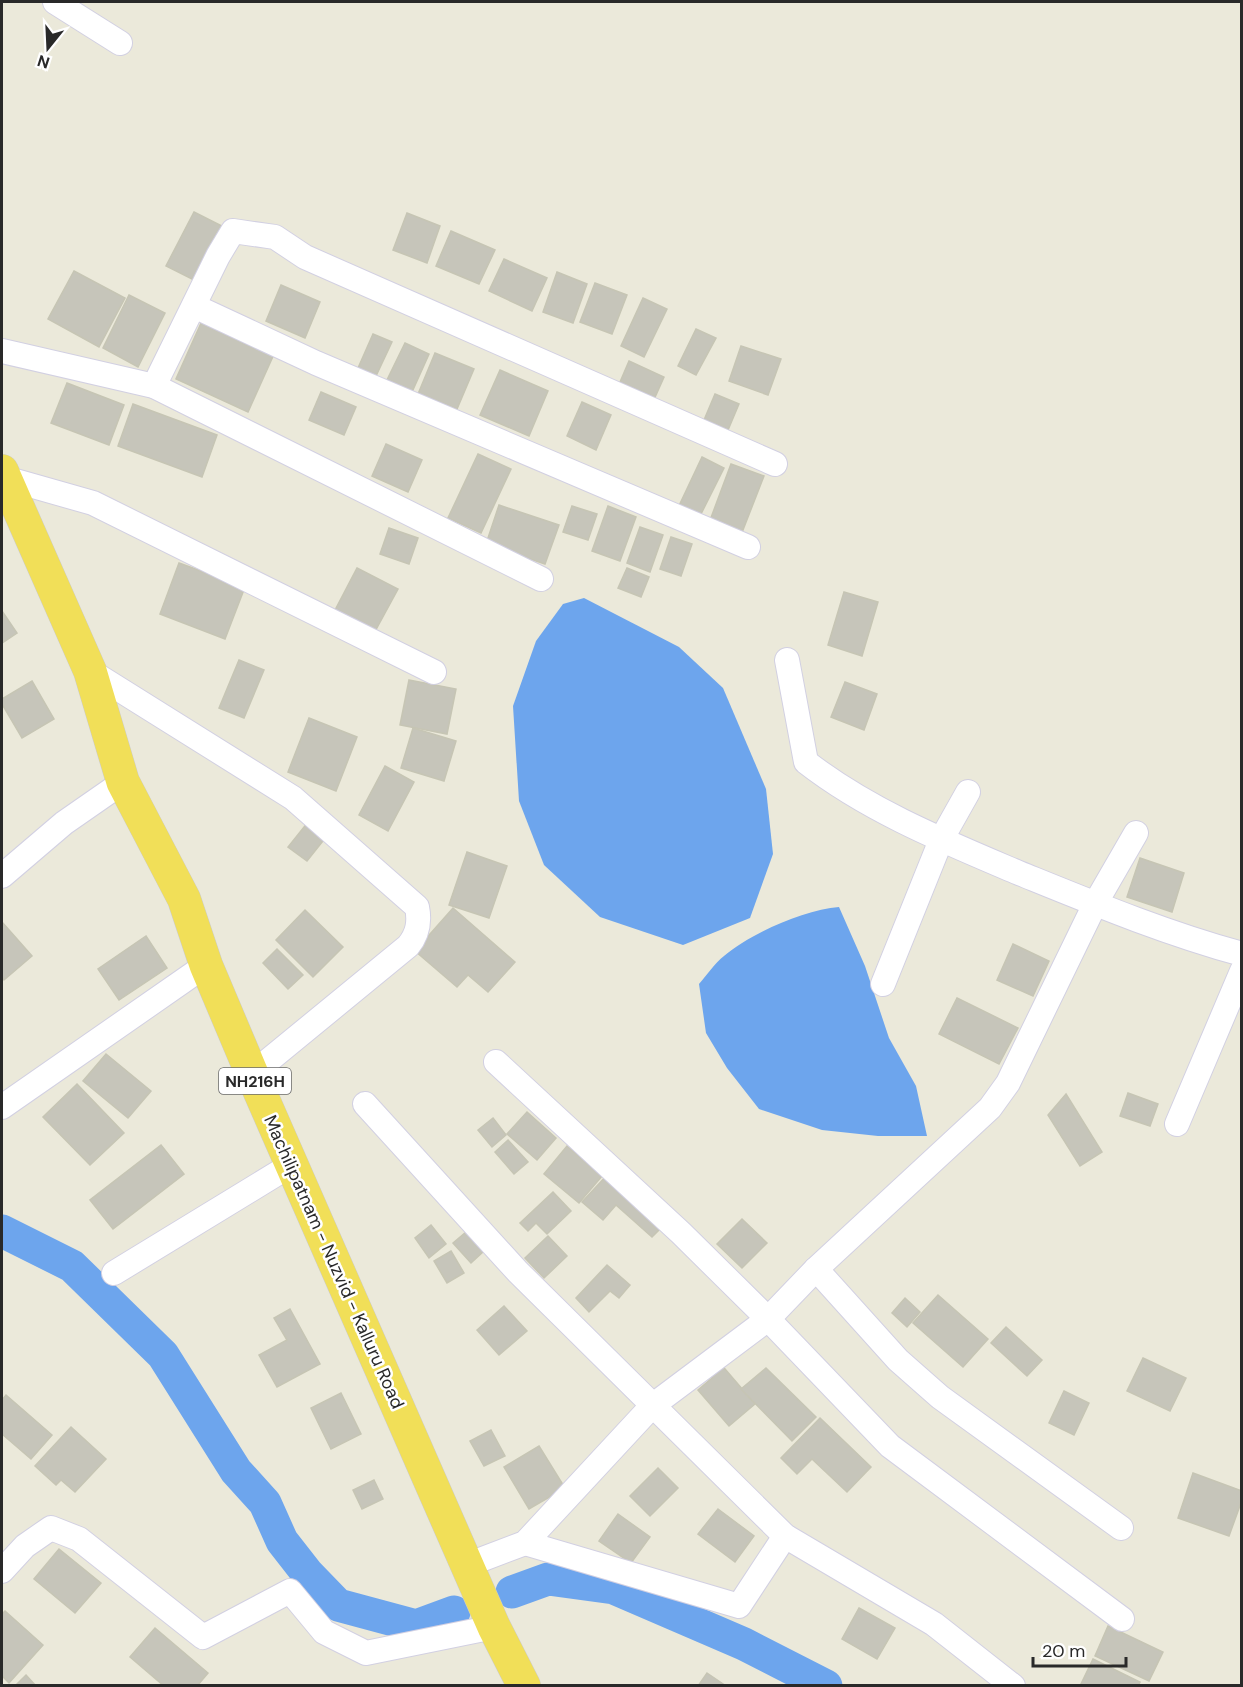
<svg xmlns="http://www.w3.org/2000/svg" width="1243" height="1687" font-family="'DM Sans',sans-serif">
  <rect width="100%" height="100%" fill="#ebe9da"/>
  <g fill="#6da5ed">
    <polygon points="584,598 679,647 723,688 766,789 773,854 750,918 683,945 600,917 544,865 519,801 513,706 536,641 563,604"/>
    <path d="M839,907l26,59 24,72 27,48 11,50h-49l-56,-6 -63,-21 -32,-41 -21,-35 -7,-49c8,-9 16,-21 25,-28 27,-23 80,-46 115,-49z"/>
  </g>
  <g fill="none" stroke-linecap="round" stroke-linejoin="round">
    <g stroke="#6da5ed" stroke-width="33">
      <polyline points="2,1231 72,1266 163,1355 236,1471 265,1503 282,1541 307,1573 338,1605 416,1626 454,1612"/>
      <polyline points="512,1592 548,1579 614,1588 744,1644 826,1686"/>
    </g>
  </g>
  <g fill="#c6c5ba" stroke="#c6c5b4" stroke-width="1.5">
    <polygon points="194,212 222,226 194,280 166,266"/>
    <polygon points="407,213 440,226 427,263 393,250"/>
    <polygon points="451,231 495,250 479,284 436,266"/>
    <polygon points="504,259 547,278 532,311 489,291"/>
    <polygon points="74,271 125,298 99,347 48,319"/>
    <polygon points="557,272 587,284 573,323 543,312"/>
    <polygon points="595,283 627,295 612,334 580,322"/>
    <polygon points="281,285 320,302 305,338 266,321"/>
    <polygon points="129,295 165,313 138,367 103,348"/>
    <polygon points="643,298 667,309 644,357 621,346"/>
    <polygon points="202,321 274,354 248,412 176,379"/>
    <polygon points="696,329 716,338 696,375 678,366"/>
    <polygon points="373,334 392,342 376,376 358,368"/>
    <polygon points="405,343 429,354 412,392 387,380"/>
    <polygon points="741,346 781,359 768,395 729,381"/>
    <polygon points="435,353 474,369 457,409 418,394"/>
    <polygon points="629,361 664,377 652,404 617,389"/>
    <polygon points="500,370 548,391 529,436 480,415"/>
    <polygon points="67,383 124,405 109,445 51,423"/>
    <polygon points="321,392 356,407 344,435 309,420"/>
    <polygon points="715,394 739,404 728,430 704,420"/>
    <polygon points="582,402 611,415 596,450 567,436"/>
    <polygon points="133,404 217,435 202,477 118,446"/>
    <polygon points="386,444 422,460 408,492 372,476"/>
    <polygon points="478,454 511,469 481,533 448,518"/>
    <polygon points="702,457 724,468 699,518 678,508"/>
    <polygon points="731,464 764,476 741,535 709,523"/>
    <polygon points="499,505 559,525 545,564 486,544"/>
    <polygon points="572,506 597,514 588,540 563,532"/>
    <polygon points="608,506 636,517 620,561 592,551"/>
    <polygon points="640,527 663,535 650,572 627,563"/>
    <polygon points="389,528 418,538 409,564 380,554"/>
    <polygon points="671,537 692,544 681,576 660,569"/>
    <polygon points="179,563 245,587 225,639 160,614"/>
    <polygon points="357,568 398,589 373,635 333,614"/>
    <polygon points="627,568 649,577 641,597 618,588"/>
    <polygon points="844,592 878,602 862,656 828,645"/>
    <polygon points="2,611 17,633 2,643"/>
    <polygon points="239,660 264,670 244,718 219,708"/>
    <polygon points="409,680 456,689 447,734 400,725"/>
    <polygon points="32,681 54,719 22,738 2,704 2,699"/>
    <polygon points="845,682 877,694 864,730 831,717"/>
    <polygon points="309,718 357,737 336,791 288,772"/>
    <polygon points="413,728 456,741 444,781 401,768"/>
    <polygon points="385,766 414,782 388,831 359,815"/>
    <polygon points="308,822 326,837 307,861 288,847"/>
    <polygon points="467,852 507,866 489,918 449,905"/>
    <polygon points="1140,858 1184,873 1172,912 1127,897"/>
    <polygon points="453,908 515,962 488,992 468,975 457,987 415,951"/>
    <polygon points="305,910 343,947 313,977 276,940"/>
    <polygon points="2,922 32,956 4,980 2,977"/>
    <polygon points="146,936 167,968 119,1000 98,969"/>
    <polygon points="1013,944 1049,961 1033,996 997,980"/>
    <polygon points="277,949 303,975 288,989 263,963"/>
    <polygon points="957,998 1018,1028 999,1064 939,1034"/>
    <polygon points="106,1054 151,1091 128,1118 83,1081"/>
    <polygon points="77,1084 124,1133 90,1165 43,1117"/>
    <polygon points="1128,1093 1158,1104 1150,1126 1120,1116"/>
    <polygon points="1066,1094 1102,1152 1080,1166 1048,1115"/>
    <polygon points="527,1112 556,1138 537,1160 507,1134"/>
    <polygon points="493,1118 506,1135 492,1147 478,1130"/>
    <polygon points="508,1140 528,1162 514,1174 495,1152"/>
    <polygon points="161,1145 184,1174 113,1229 90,1200"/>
    <polygon points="567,1146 602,1176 579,1203 544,1174"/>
    <polygon points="609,1173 665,1224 652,1237 616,1205 603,1220 582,1202"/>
    <polygon points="553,1192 571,1211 547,1234 536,1223 528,1231 520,1223"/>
    <polygon points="742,1219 767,1243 742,1268 717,1244"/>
    <polygon points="431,1225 446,1244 429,1258 415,1238"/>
    <polygon points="466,1232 484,1251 471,1263 453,1243"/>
    <polygon points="548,1236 567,1256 544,1278 525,1258"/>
    <polygon points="451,1251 464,1273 447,1283 434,1261"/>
    <polygon points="607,1265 630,1285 619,1298 610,1291 589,1312 576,1298"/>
    <polygon points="938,1295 988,1339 963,1367 913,1323"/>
    <polygon points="905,1298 920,1312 907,1327 892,1313"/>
    <polygon points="504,1306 527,1331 499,1355 477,1330"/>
    <polygon points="290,1309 320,1364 277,1387 259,1355 287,1340 274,1318"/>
    <polygon points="1006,1327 1042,1360 1027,1376 991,1343"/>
    <polygon points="1143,1358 1186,1378 1170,1411 1127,1391"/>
    <polygon points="719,1362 755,1404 729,1426 698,1390 712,1378 707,1372"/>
    <polygon points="766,1368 816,1417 792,1441 741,1389"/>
    <polygon points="1064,1391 1089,1403 1074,1435 1049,1423"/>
    <polygon points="341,1393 361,1434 331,1449 311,1408"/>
    <polygon points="6,1395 52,1435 31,1459 2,1434 2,1400"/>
    <polygon points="820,1418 871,1467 847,1492 812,1459 797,1474 781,1458"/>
    <polygon points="71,1427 106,1459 75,1492 61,1480 56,1485 35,1466"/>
    <polygon points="491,1430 505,1456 484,1466 470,1441"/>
    <polygon points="539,1446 565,1488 529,1509 504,1467"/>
    <polygon points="658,1468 678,1488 650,1516 630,1496"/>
    <polygon points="1193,1473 1242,1491 1242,1500 1229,1536 1178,1518"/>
    <polygon points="374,1480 383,1499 362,1509 353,1490"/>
    <polygon points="718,1509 754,1536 735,1562 698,1534"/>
    <polygon points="618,1514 650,1537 631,1563 599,1541"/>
    <polygon points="59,1549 101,1583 75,1613 34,1579"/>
    <polygon points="859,1608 895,1628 877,1659 842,1639"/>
    <polygon points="5,1611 43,1645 9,1683 2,1676 2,1614"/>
    <polygon points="1108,1626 1163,1652 1149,1681 1095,1656"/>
    <polygon points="155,1628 208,1673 197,1686 164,1686 130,1657"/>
    <polygon points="1093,1659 1140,1682 1138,1686 1080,1686"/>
    <polygon points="707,1673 726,1686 698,1686"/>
    <polygon points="26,1675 36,1686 15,1686"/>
  </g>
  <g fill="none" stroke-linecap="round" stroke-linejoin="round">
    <defs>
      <g id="minor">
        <polyline points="55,2 120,43"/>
        <polyline points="194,306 316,363 748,547"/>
        <polyline points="2,351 154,386 541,579"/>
        <polyline points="154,386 218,256 233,231 275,237 305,257 775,464"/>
        <polyline points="5,478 93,503 434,672"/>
        <path d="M787,660l19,102c63,49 140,80 213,111 74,30 146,60 223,81"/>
        <path d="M90,671l203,127 124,109c3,15 1,27 -9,39l-156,128"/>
        <polyline points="2,876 64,823 123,782"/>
        <polyline points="883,984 941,840 968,792"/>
        <polyline points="496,1062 681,1233 768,1319 890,1446 1122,1619"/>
        <polyline points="365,1104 518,1272 785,1536 934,1624 1013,1686"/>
        <polyline points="2,1107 206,965"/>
        <polyline points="1177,1124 1242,971"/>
        <polyline points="816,1269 898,1360 940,1397 1121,1528"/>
        <polyline points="114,1273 291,1165"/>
        <polyline points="525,1543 739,1606 785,1536"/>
        <polyline points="467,1565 525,1543 652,1406 768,1319 816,1269 990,1108 1008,1083 1095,904 1136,833"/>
        <polyline points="2,1571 25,1546 51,1528 79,1539 203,1637 290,1591 324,1632 366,1653 494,1627"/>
      </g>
      <polyline id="trunk" points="2,471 90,671 123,782 184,899 206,965 252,1074 494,1627 524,1686"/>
    </defs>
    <use href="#minor" stroke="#d2d0e2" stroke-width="26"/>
    <use href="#trunk" stroke="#ccc" stroke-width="34"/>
    <use href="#minor" stroke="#fff" stroke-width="24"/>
    <use href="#trunk" stroke="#f1df58" stroke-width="33"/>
  </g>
  <g text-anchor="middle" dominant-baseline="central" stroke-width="5" stroke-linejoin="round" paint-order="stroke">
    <rect fill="#fff" stroke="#696969" stroke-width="1.5" x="219" y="1068" width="72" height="26" rx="4.5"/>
    <g font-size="16" font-weight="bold" fill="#292929">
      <text x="255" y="1081">NH216H</text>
    </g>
    <g font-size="18" fill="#292929" stroke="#fff">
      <text transform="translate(334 1262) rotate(66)">Machilipatnam - Nuzvid - Kalluru Road</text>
    </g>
  </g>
  <rect width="1243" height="1687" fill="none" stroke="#292929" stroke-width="6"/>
  <g transform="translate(48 48) rotate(198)" stroke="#ffffff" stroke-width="4.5" paint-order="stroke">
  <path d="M0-4.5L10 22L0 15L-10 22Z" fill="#292929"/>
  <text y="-9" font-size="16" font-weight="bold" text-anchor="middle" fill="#292929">N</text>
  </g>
  <path d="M1033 1657v9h93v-9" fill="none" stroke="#292929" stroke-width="3"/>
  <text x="1042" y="1657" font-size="18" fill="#292929" stroke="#ffffff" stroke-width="4.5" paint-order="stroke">20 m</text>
</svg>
